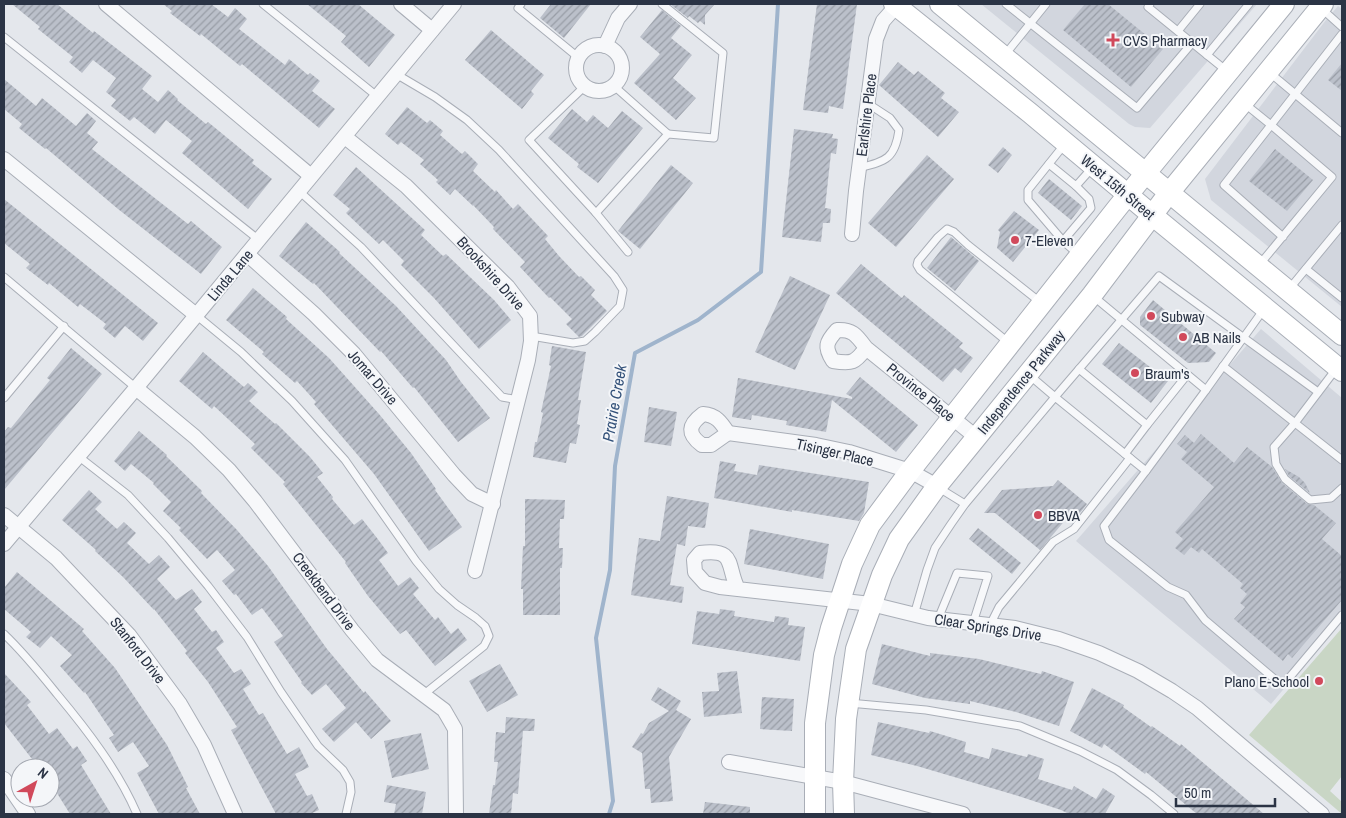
<svg xmlns="http://www.w3.org/2000/svg" width="1346" height="818" font-family="'Archivo Narrow',sans-serif">
  <defs>
    <pattern id="building-hatch" width="6" height="6" patternUnits="userSpaceOnUse" patternTransform="scale(1.25)"><rect width="6" height="6" fill="#bbc0ca"/><path d="M-1 1l2-2M0 6l6-6M5 7l2-2" fill="none" stroke="#989da6"/></pattern>
  </defs>
  <rect width="100%" height="100%" fill="#e4e7ec"/>
  <g fill="#d2d6de">
    <polygon points="981,4 1257,4 1150,128 1135,127 1129,124"/>
    <polygon points="1338,6 1342,9 1342,307 1211,200 1205,179 1326,20"/>
    <polygon points="1261,329 1342,398 1342,620 1271,704 1076,541"/>
  </g>
  <polygon fill="#c9d6c5" points="1342,628 1342,776 1330,791 1342,802 1342,814 1249,735"/>
  <g fill="none" stroke-linecap="round" stroke-linejoin="round">
    <polyline stroke="#9fb4cc" stroke-width="4" points="609,814 613,801 596,638 610,570 615,466 635,353 698,320 761,272 778,4"/>
  </g>
  <g fill="url(#building-hatch)">
    <polygon points="12,4 57,4 93,33 94,31 152,76 142,89 158,102 168,90 178,99 177,100 206,124 208,122 236,145 254,160 252,163 272,179 248,209 182,153 192,141 166,120 155,134 134,117 130,121 111,106 116,100 106,92 116,78 93,60 82,73 69,62 73,57 38,29 40,27"/>
    <polygon points="163,4 211,4 228,17 235,8 247,19 239,29 285,65 289,59 308,75 310,73 320,81 312,91 335,109 319,128 242,64 240,66 201,34 200,36 170,13 172,11"/>
    <polygon points="307,4 358,4 395,35 369,67 341,42 346,36"/>
    <polygon points="551,4 591,4 564,38 540,18"/>
    <polygon points="670,4 715,4 705,15 705,25 700,21 698,23 689,16 688,18"/>
    <polygon points="817,4 857,4 843,109 829,106 828,113 803,110"/>
    <polygon points="1085,4 1108,4 1163,49 1131,87 1063,30"/>
    <polygon points="662,10 681,26 671,38 692,55 673,78 696,98 676,120 634,83 660,54 640,37"/>
    <polygon points="491,30 544,75 531,91 534,94 522,109 465,60"/>
    <polygon points="898,62 914,75 918,71 945,93 941,98 959,112 938,137 879,85"/>
    <polygon points="1342,63 1342,91 1328,80"/>
    <polygon points="4,79 36,106 42,98 76,126 87,113 96,121 87,133 98,142 92,149 188,224 191,221 222,247 201,274 118,209 46,148 45,149 19,128 22,124 4,109"/>
    <polygon points="407,107 427,123 430,120 443,131 440,135 462,154 465,151 478,164 473,171 495,192 496,190 513,209 518,204 548,236 545,239 559,256 579,277 581,276 595,290 591,295 607,311 582,336 579,337 566,324 572,319 550,297 549,298 520,267 525,262 493,229 494,227 473,205 473,206 455,189 450,195 436,182 438,180 420,164 424,160 401,142 398,145 385,134"/>
    <polygon points="572,109 587,122 593,115 608,128 622,111 643,128 598,183 577,167 579,164 548,138"/>
    <polygon points="794,129 833,134 832,138 838,139 836,154 831,153 825,208 831,209 830,223 823,223 821,242 782,237"/>
    <polygon points="1003,147 1012,155 998,173 988,165"/>
    <polygon points="1275,149 1313,180 1287,211 1249,181"/>
    <polygon points="927,155 954,179 896,247 868,223"/>
    <polygon points="671,165 693,183 640,249 618,231"/>
    <polygon points="356,167 425,230 421,235 443,256 446,254 494,300 511,320 479,349 434,298 401,265 404,261 383,240 379,244 365,231 346,213 350,209 333,195"/>
    <polygon points="1049,179 1082,206 1071,220 1038,193"/>
    <polygon points="4,199 158,323 143,341 125,326 115,338 103,328 106,324 80,304 78,307 49,283 48,285 26,268 30,264 4,243"/>
    <polygon points="1014,211 1039,230 1013,262 997,248 1000,232 998,230"/>
    <polygon points="306,222 340,252 339,253 396,306 446,360 461,382 490,418 458,442 414,387 413,388 381,351 380,352 314,283 313,284 279,256"/>
    <polygon points="951,237 979,261 955,291 927,268"/>
    <polygon points="861,264 902,298 904,295 963,343 959,347 973,358 961,373 955,368 943,382 836,293"/>
    <polygon points="790,276 830,295 795,370 755,352"/>
    <polygon points="253,288 287,317 286,319 329,358 379,414 411,453 436,489 435,490 462,527 429,551 374,474 314,404 316,402 297,381 295,383 262,354 264,352 226,320"/>
    <polygon points="1153,300 1216,353 1209,362 1188,363 1140,325 1140,317"/>
    <polygon points="1119,343 1168,381 1151,403 1102,364"/>
    <polygon points="552,346 586,352 578,400 581,400 577,424 580,425 576,444 570,443 566,463 533,457 535,442 537,442 543,413 541,412 551,366 549,365"/>
    <polygon points="71,348 102,374 4,490 4,432 8,427 11,428 50,380 47,378"/>
    <polygon points="203,352 244,387 248,383 258,392 249,401 275,424 276,423 310,457 323,473 317,477 333,497 332,499 354,525 362,519 377,538 388,553 379,560 398,586 410,577 419,588 413,594 435,620 438,617 451,634 458,628 467,640 435,666 406,630 400,634 368,596 345,563 346,562 283,484 285,482 251,448 255,444 214,406 212,409 179,381"/>
    <polygon points="860,377 918,425 896,452 832,400 826,432 786,425 787,421 752,415 751,420 732,417 738,378 852,399 852,397 846,394"/>
    <polygon points="649,407 677,412 671,446 644,442"/>
    <polygon points="139,431 167,455 166,456 202,491 201,493 237,530 268,566 327,649 364,693 365,691 391,721 371,739 356,722 334,742 322,729 346,708 326,684 312,695 301,683 302,682 274,642 283,636 262,608 252,615 236,594 234,595 222,581 235,570 217,550 207,559 179,530 181,528 163,511 171,502 153,484 154,483 131,464 125,471 114,461"/>
    <polygon points="1201,434 1234,463 1247,447 1272,467 1282,483 1307,504 1314,505 1336,523 1322,539 1342,556 1342,600 1292,658 1288,654 1283,661 1234,619 1245,607 1240,603 1247,594 1240,588 1243,584 1202,549 1199,553 1191,547 1184,555 1175,548 1183,539 1175,532 1214,487 1181,459 1187,452 1177,444 1185,435 1194,443"/>
    <polygon points="720,461 736,464 734,471 757,475 759,465 869,482 864,513 859,521 792,510 792,512 714,498"/>
    <polygon points="1285,469 1299,477 1305,483 1310,493 1289,476"/>
    <polygon points="1058,480 1087,504 1072,523 1067,518 1040,550 995,513 984,513 1002,490 1053,486"/>
    <polygon points="89,490 102,502 95,509 117,529 124,522 136,533 127,543 149,564 159,555 170,567 157,579 176,600 192,589 202,602 194,609 212,632 216,630 224,642 216,648 234,673 241,669 251,684 243,689 259,715 263,713 287,754 299,747 309,767 295,774 307,796 312,794 319,810 310,814 276,814 231,730 237,727 208,682 185,653 187,651 154,609 154,610 123,577 95,551 96,550 62,520"/>
    <polygon points="667,496 709,503 705,528 688,526 685,546 677,544 670,585 684,587 682,603 631,595 639,538 660,541"/>
    <polygon points="525,499 565,500 564,519 560,519 559,548 563,548 562,568 560,568 560,615 523,615 523,589 521,589 523,546 525,546"/>
    <polygon points="978,528 1021,563 1012,574 969,539"/>
    <polygon points="750,529 829,544 823,579 744,564"/>
    <polygon points="17,572 84,629 82,631 115,668 167,745 188,787 186,788 200,814 159,814 137,773 149,766 133,742 118,752 109,738 114,735 85,692 84,693 60,666 72,655 51,636 40,648 26,637 31,632 4,609 4,588"/>
    <polygon points="720,609 735,611 734,616 774,622 775,616 789,618 788,625 805,627 800,661 692,644 697,611 719,614"/>
    <polygon points="882,644 930,656 930,653 979,659 1041,674 1042,671 1074,682 1059,726 1016,712 970,701 970,704 925,698 872,684"/>
    <polygon points="500,664 518,695 487,712 469,681"/>
    <polygon points="737,671 742,713 704,717 702,692 719,691 717,673"/>
    <polygon points="4,673 31,702 27,705 49,734 57,728 73,749 77,746 87,761 81,765 111,814 70,814 50,782 50,768 39,768 4,723"/>
    <polygon points="658,687 681,701 676,710 691,719 669,757 673,801 651,803 650,789 645,789 642,753 632,747 641,733 643,734 649,723 669,711 651,700"/>
    <polygon points="1092,688 1124,705 1123,707 1151,727 1152,726 1180,746 1181,744 1264,814 1197,814 1146,772 1145,774 1104,744 1102,748 1070,731"/>
    <polygon points="762,697 794,699 792,731 760,729"/>
    <polygon points="506,717 535,719 534,731 523,731 518,794 513,793 511,814 489,814 493,785 495,785 498,762 494,762 496,732 505,733"/>
    <polygon points="878,722 929,733 930,731 966,742 964,752 989,759 992,748 1027,757 1028,754 1044,759 1038,779 1072,790 1074,786 1096,799 1103,788 1115,796 1105,814 1069,814 1061,810 1015,795 917,766 871,755"/>
    <polygon points="421,733 429,769 392,778 384,741"/>
    <polygon points="387,785 426,792 422,814 394,814 396,804 384,802"/>
    <polygon points="705,802 750,807 750,814 703,814"/>
  </g>
  <g fill="none" stroke-linecap="round" stroke-linejoin="round">
    <defs>
      <g id="lane">
        <polyline points="263,4 378,97"/>
        <polyline points="521,4 518,8 579,58"/>
        <polyline points="1006,4 1137,108 1193,42"/>
        <polyline points="1150,4 1148,7 1228,72"/>
        <polyline points="1322,9 1342,27"/>
        <polyline points="1178,31 1200,4"/>
        <polyline points="4,37 259,240"/>
        <polyline points="1207,55 1249,4"/>
        <polyline points="1004,56 1046,4"/>
        <polyline points="1270,73 1342,133"/>
        <polyline points="396,74 435,97 467,120 499,150 614,276 623,290 620,306 595,332 585,341 573,343 531,336"/>
        <polyline points="585,86 529,140 596,213 668,134 714,138 723,53 662,4"/>
        <polyline points="614,86 668,134"/>
        <polyline points="1245,104 1271,125 1342,34"/>
        <polyline points="1064,145 1028,190 1028,200 1063,241 1078,254"/>
        <polyline points="1049,164 1076,186 1092,168"/>
        <path d="M859,168c27,-7 36,-9 40,-38l-9,-12 -23,-15"/>
        <polyline points="299,191 361,247 502,397 518,400"/>
        <polyline points="596,213 628,252"/>
        <polyline points="1063,241 1091,208 1089,199 1076,186"/>
        <polyline points="1260,264 1332,177 1271,125 1224,185 1283,237"/>
        <polyline points="1306,269 1342,298"/>
        <polyline points="4,277 136,388"/>
        <polyline points="1290,288 1342,225"/>
        <polyline points="1093,296 1206,390 1264,309"/>
        <polyline points="196,315 241,352 292,401 345,460 416,561 439,589 457,605 476,618 485,626 489,636 484,646 423,695"/>
        <polyline points="1009,343 920,270 917,265 918,261 938,237 947,229 954,232 968,245 1040,302"/>
        <polyline points="1223,366 1295,423 1274,447 1276,464 1285,479 1310,500 1331,498 1342,488"/>
        <polyline points="1079,369 1147,425 1187,375"/>
        <polyline points="1336,369 1295,423 1342,460"/>
        <polyline points="1028,374 1055,397 1159,276 1318,392"/>
        <polyline points="4,398 64,326"/>
        <polyline points="1125,454 1147,425"/>
        <polyline points="78,456 128,495 168,538 208,586 247,637 281,692 318,746 343,770 350,782 351,792 346,814"/>
        <polyline points="1146,471 1104,526 1109,540 1168,587 1186,595 1205,620 1278,682 1284,684 1342,615"/>
        <polyline points="939,488 965,504"/>
        <polyline points="914,615 927,570 935,548 951,524 965,504 1055,397 1146,471 1206,390"/>
        <polyline points="938,619 957,573 988,576 973,623"/>
        <polyline points="990,625 999,607 1053,542 1074,529 1130,458"/>
        <path d="M4,634c20,19 36,39 53,60 30,36 61,76 80,120"/>
        <polyline points="849,703 926,710 1020,726 1080,751 1117,770 1151,795 1174,814"/>
      </g>
      <g id="street">
        <polyline points="106,4 311,176"/>
        <polyline points="401,4 432,30"/>
        <circle cx="599" cy="68" r="23"/>
        <polyline points="605,46 618,18 630,4"/>
        <polyline points="345,137 406,186 508,287 530,316 531,341 528,360 475,571"/>
        <polyline points="4,159 196,315"/>
        <polyline points="852,234 856,191 876,39 883,21 898,4"/>
        <polyline points="247,254 314,314 354,354 454,475 472,494 493,504"/>
        <path d="M866,348c-11,15 -14,16 -33,13 -9,-14 -7,-19 4,-31 16,-1 20,6 29,18l110,89"/>
        <polyline points="136,388 195,437 229,470 255,501 352,630 377,660 444,710 455,729 456,814"/>
        <path d="M703,414c13,1 18,8 25,19l-17,12h-9c-15,-11 -14,-20 1,-31z"/>
        <polyline points="728,433 816,445 849,452 910,471 937,486"/>
        <polyline points="4,515 56,558 129,635 180,704 204,745 235,814"/>
        <polyline points="4,544 136,388 454,4"/>
        <path d="M738,589c-12,-23 -1,-41 -38,-36l-6,7 1,12 10,11 15,4 151,17 57,14 87,10 44,11 40,14 39,18 34,20 25,17 125,106"/>
        <polyline points="729,762 843,782 963,814"/>
        <polyline points="4,779 28,814"/>
      </g>
      <g id="secondary">
        <polyline points="894,4 1030,113 1152,215 1342,371"/>
        <polyline points="940,4 1342,335"/>
        <polyline points="815,814 815,723 824,655 831,628 852,564 870,525 910,471 1118,207 1284,4"/>
        <polyline points="844,814 843,782 846,719 856,649 882,575 899,539 937,486 1092,295 1169,193 1323,4"/>
      </g>
    </defs>
    <use href="#lane" stroke="#a9aeb7" stroke-width="9"/>
    <use href="#street" stroke="#a9aeb7" stroke-width="16"/>
    <use href="#secondary" stroke="#a9aeb7" stroke-width="22"/>
    <use href="#lane" stroke="#f7f8fa" stroke-width="7"/>
    <use href="#street" stroke="#f7f8fa" stroke-width="14"/>
    <use href="#secondary" stroke="#fff" stroke-width="20"/>
  </g>
  <g fill="#d1495b" stroke="#f4f6f9" stroke-width="2">
    <path d="M1110.5 32.5h5v5h5v5h-5v5h-5v-5h-5v-5h5z"/>
    <circle cx="1015" cy="240" r="5"/>
    <circle cx="1151" cy="316" r="5"/>
    <circle cx="1183" cy="337" r="5"/>
    <circle cx="1135" cy="373" r="5"/>
    <circle cx="1038" cy="515" r="5"/>
    <circle cx="1319" cy="681" r="5"/>
  </g>
  <g text-anchor="middle" dominant-baseline="central" stroke-width="4" stroke-linejoin="round" paint-order="stroke">
    <g font-size="15" fill="#2b3445" stroke="#f4f6f9" text-anchor="start">
      <text x="1123" y="40">CVS Pharmacy</text>
      <text x="1025" y="240">7-Eleven</text>
      <text x="1161" y="316">Subway</text>
      <text x="1193" y="337">AB Nails</text>
      <text x="1145" y="373">Braum's</text>
      <text x="1048" y="515">BBVA</text>
      <text x="1309" y="681" text-anchor="end">Plano E-School</text>
    </g>
    <g font-size="15" fill="#2b3445" stroke="#f4f6f9">
      <text transform="translate(866 115) rotate(-83)">Earlshire Place</text>
      <text transform="translate(1118 187) rotate(40)">West 15th Street</text>
      <text transform="translate(491 273) rotate(48)">Brookshire Drive</text>
      <text transform="translate(230 275) rotate(-50)">Linda Lane</text>
      <text transform="translate(373 377) rotate(49)">Jomar Drive</text>
      <text transform="translate(1021 382) rotate(-51)">Independence Parkway</text>
      <text transform="translate(921 392) rotate(39)">Province Place</text>
      <text transform="translate(835 452) rotate(13)">Tisinger Place</text>
      <text transform="translate(324 591) rotate(53)">Creekbend Drive</text>
      <text transform="translate(988 627) rotate(9)">Clear Springs Drive</text>
      <text transform="translate(138 650) rotate(52)">Stanford Drive</text>
    </g>
    <g font-size="16" font-style="italic" fill="#34527a" stroke="#f4f6f9">
      <text transform="translate(614 403) rotate(-80)">Prairie Creek</text>
    </g>
  </g>
  <rect width="1346" height="818" fill="none" stroke="#2b3445" stroke-width="10"/>
  <g transform="translate(35 783) rotate(39)"><circle r="24" fill="#f4f6f9" stroke="#a4a8b1"/>
  <path d="M0-4L9 19L0 12L-9 19Z" fill="#d1495b"/>
  <text y="-8" font-size="14" font-weight="bold" text-anchor="middle" fill="#2b3445">N</text>
  </g>
  <path d="M1176 798v8h99v-8" fill="none" stroke="#2b3445" stroke-width="2.5"/>
  <text x="1184" y="798" font-size="15" fill="#2b3445" stroke="#f4f6f9" stroke-width="4" paint-order="stroke">50 m</text>
</svg>
